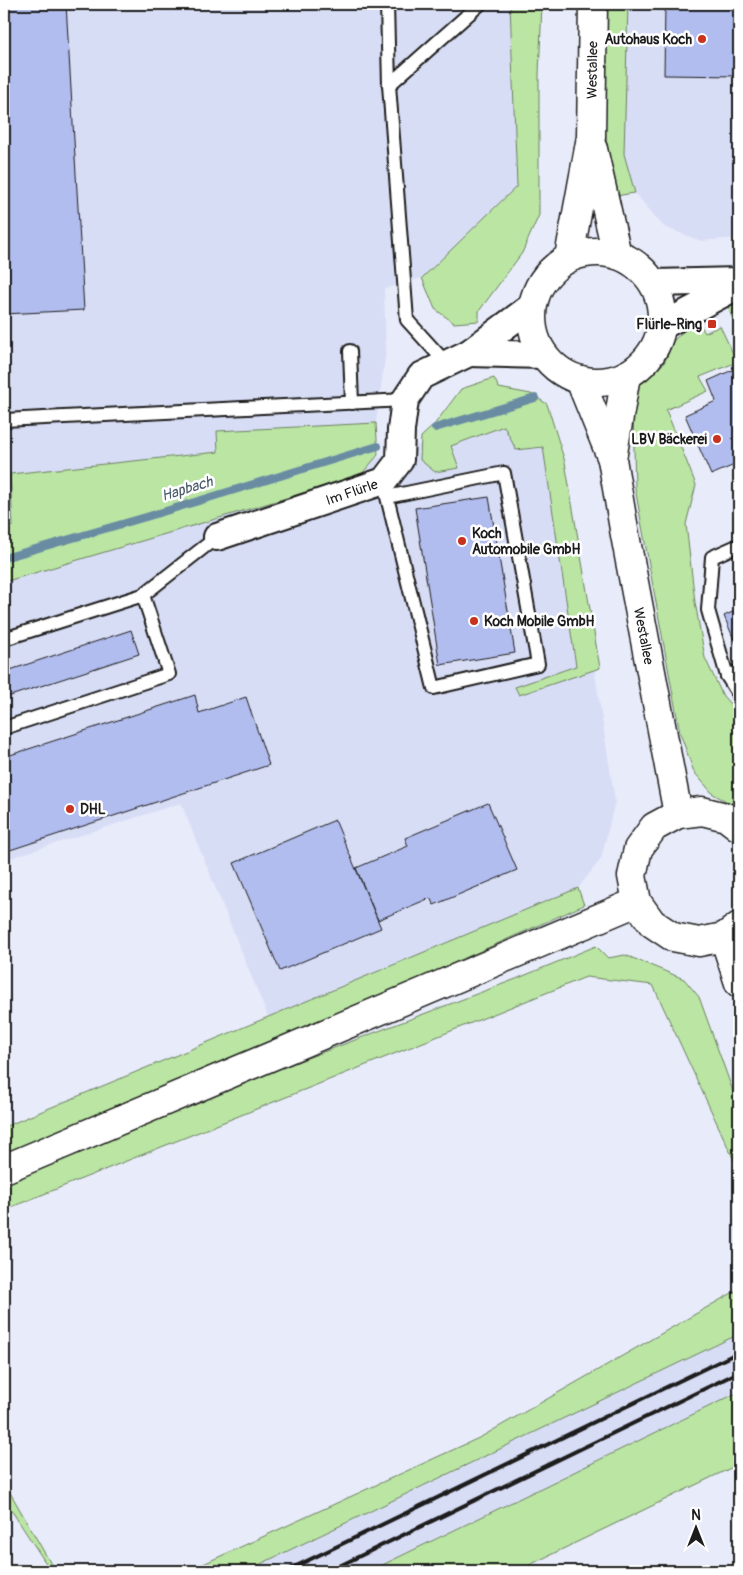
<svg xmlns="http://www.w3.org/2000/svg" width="743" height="1575" font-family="Pangolin,sans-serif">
  <rect width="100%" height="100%" fill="#e8ebfa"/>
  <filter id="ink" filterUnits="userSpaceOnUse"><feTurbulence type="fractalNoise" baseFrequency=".02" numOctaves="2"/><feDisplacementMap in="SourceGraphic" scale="10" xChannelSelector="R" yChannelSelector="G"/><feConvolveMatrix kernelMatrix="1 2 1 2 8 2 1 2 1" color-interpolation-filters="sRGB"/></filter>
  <g filter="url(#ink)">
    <g fill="#d8ddf6">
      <polygon points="4,4 510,4 517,186 422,278 384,289 386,350 376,423 217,431 218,452 11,474 13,526 4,527"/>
      <polygon points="628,4 739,4 739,238 701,241 664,227 635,193 624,154"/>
      <polygon points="547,404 594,668 615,801 601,859 578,888 268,1017 181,803 4,860 4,577"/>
      <polygon points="739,1334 739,1392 370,1571 246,1571"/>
    </g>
    <g fill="#bae5a3" stroke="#6b8060">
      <polygon points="510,4 542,4 539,74 539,215 522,253 479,311 479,321 454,323 435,309 422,278 517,186"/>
      <polygon points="607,4 628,4 624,154 635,193 615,196 604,125"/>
      <polygon points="739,304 739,335 728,307"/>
      <polygon points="697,319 705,333 720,326 737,362 700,377 708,391 666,410 696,485 686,524 695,602 705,658 723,696 739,714 739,739 738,741 739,742 739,808 713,794 694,772 680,733 635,488 633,410 639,384 664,363 674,340"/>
      <polygon points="494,378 499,388 531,394 547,404 565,462 600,668 519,695 515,687 576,666 543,447 516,450 504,426 451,446 459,468 435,472 420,460 421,437 434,425 461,389"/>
      <polygon points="376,423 378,455 360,476 4,582 4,527 13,526 10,474 218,452 217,431"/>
      <polygon points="578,888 584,905 272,1044 4,1155 4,1127"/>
      <polygon points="596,946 608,958 625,955 684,979 699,997 739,1108 739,1171 653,985 586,977 4,1210 4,1183 252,1079 516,979"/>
      <polygon points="739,1289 739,1334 246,1571 188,1571 481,1437"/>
      <polygon points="739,1392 739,1464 517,1571 370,1571"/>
      <polygon points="4,1482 55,1571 51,1571 4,1499"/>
    </g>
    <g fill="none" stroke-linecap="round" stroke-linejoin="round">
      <g stroke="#6a8ca3" stroke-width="8">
        <polyline points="435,428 535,398"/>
        <polyline points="4,558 146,517 378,446"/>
      </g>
    </g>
    <g fill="#b1bdee" stroke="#1c1c1c">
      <polygon points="4,4 66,4 84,310 4,314"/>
      <polygon points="665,4 739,4 739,76 664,75"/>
      <polygon points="739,367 739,463 711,475 685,415 716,401 708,381"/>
      <polygon points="489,497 515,653 440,665 415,508"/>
      <polygon points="739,609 739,649 738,649 724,616"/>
      <polygon points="131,630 139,654 4,698 4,672"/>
      <polygon points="195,695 199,713 246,697 269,765 4,852 4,757"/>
      <polygon points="488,803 517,870 434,905 430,898 378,920 356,868 408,846 405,838"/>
      <polygon points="335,820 381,928 280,971 234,863"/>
    </g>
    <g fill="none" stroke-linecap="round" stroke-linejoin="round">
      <defs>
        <g id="lane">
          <polyline points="387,4 389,85 407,320 446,363"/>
          <polyline points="389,85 480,4"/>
          <polyline points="350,351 352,403"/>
          <polyline points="4,420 405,400"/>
          <polyline points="384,481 387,497 434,688 538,664 504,473 387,497"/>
          <polyline points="739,545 712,557 708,610 727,676 739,695"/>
          <polyline points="4,639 143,595"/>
          <polyline points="727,676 739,671"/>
          <polyline points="4,728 169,674 143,595 217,537"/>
        </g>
        <g id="street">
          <polyline points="654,283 739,281"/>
          <polyline points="662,326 739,285"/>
          <polyline points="469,353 544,355"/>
          <path id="s1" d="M217,537l167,-56 16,-21 1,-30 4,-30 16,-24 48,-23 63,-47"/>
        </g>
        <g id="secondary">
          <polyline points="593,149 617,255"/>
          <circle cx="597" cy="317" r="65"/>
          <path id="s2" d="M569,257l22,-120 2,-133"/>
          <path id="s3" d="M580,380l32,79 13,76 53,279"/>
          <polyline points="612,459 626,375"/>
          <polyline points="739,827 726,817 702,811 678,814 654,827 638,849 632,876 637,902 652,923 673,937 699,942 724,937 739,926"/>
          <polyline points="724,937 739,983"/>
          <polyline points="4,1169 637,902"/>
        </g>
      </defs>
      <use href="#lane" stroke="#1c1c1c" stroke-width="16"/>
      <use href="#street" stroke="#1c1c1c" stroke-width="30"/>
      <use href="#secondary" stroke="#1c1c1c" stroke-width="31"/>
      <use href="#lane" stroke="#fff" stroke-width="12"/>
      <use href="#street" stroke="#fff" stroke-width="26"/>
      <use href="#secondary" stroke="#fff" stroke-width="28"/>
      <g stroke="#1c1c1c" stroke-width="4">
        <polyline points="286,1571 739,1352"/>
        <polyline points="329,1571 739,1372"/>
      </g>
    </g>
  </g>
  <g fill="#c8321e" stroke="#fff" stroke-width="2">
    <circle cx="702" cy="39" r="5"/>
    <rect x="707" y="319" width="10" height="10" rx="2.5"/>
    <circle cx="717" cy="439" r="5"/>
    <circle cx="462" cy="541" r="5"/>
    <circle cx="474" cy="621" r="5"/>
    <circle cx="70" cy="809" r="5"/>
  </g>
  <g text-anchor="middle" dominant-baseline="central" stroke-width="5" stroke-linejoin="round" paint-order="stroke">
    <g font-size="14" font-weight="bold" fill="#1c1c1c" stroke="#fff" text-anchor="end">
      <text x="692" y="39">Autohaus Koch</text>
      <text x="702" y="324">Flürle-Ring</text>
      <text x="707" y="439">LBV Bäckerei</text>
      <text x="472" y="533" text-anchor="start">Koch<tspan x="472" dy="16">Automobile GmbH</tspan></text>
      <text x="484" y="621" text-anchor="start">Koch Mobile GmbH</text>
      <text x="80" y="809" text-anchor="start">DHL</text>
    </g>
    <g font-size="14" fill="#1c1c1c" stroke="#fff">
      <text stroke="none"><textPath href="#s2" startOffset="189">Westallee</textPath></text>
      <text stroke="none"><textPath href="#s1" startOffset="142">Im Flürle</textPath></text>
      <text stroke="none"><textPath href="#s3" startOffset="265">Westallee</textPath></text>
    </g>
    <g font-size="15" font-style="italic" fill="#4a5d6b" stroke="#fff">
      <text transform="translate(187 489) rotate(-17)">Hapbach</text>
    </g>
  </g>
  <rect width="743" height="1575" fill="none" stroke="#fff" stroke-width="20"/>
  <rect x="10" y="10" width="723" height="1555" fill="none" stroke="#1c1c1c" stroke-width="2" filter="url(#ink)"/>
  <g transform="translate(696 1528)" stroke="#ffffff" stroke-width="4" paint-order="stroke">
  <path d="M0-4L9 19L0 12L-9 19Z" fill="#1c1c1c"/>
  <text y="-8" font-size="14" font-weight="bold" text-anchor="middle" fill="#1c1c1c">N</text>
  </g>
</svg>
